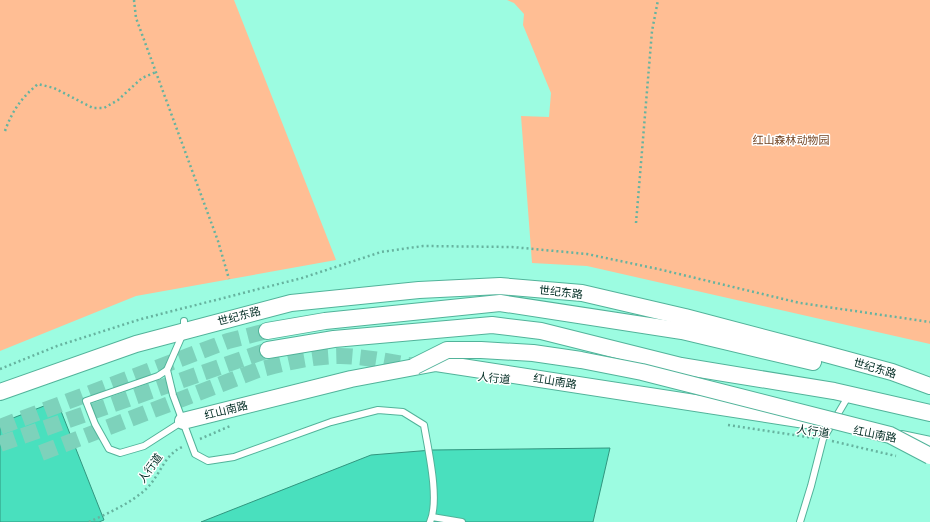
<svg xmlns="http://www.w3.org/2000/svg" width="930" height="522" font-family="Jost,'Noto Sans SC',sans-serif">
  <rect width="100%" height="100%" fill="#9cfce1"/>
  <g fill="#ffbe94">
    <polygon points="0,0 234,0 336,260 136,296 0,351"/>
    <polygon points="507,0 930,0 930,344 587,266 532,263 521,116 549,117 551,93 523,25 524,14 514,3"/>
  </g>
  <g fill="#49e0be" stroke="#31967f">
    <polygon points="57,401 104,520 99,522 0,522 0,423"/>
    <polygon points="610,448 593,522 201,522 371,455 432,450"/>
  </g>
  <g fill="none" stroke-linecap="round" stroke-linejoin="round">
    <g stroke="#7dd2bb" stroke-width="16" stroke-dasharray="16 8" stroke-linecap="butt">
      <polyline points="0,427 228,341 267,331"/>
      <polyline points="0,444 268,350"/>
      <path d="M41,453l217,-83c31,-8 67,-17 99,-13 20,2 39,6 58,9"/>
    </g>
    <defs>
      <g id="lane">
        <path d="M167,370l6,25 22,59 13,7 26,-4 97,-35 47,-12 25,2 21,13c4,24 16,75 6,97"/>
        <polyline points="183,421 144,446 120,453 109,449 95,424 86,401 158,376 167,370 184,331 184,321"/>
        <polyline points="432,517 462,522"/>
        <polyline points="800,522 811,486 823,439 849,395"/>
      </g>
      <g id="secondary">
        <polyline points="267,331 325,321 500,303 682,331 813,362"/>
        <polyline points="268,350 334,339 492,325 541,331 681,366 834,391 930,413"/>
        <polyline points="0,392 136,344 291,303 419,290 500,286 582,293 685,317 822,353 892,372 930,386"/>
        <polyline points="183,421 351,379 436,363 805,420"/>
        <polyline points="902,439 930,445"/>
      </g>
    </defs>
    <use href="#lane" stroke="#52b39a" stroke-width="8"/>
    <use href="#secondary" stroke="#52b39a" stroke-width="18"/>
    <g stroke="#66b39f" stroke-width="2.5" stroke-dasharray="2 3" stroke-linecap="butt">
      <polyline points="134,0 136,18 218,241 229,279"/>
      <path d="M5,131c7,-20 17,-34 33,-47l16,4 39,20h11l14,-8 24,-22 14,-6"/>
      <polyline points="636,223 652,31 658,0"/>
      <polyline points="0,369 57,346 141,319 302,278 381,252 423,246 512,247 587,254 658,269 800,303 930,322"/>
      <polyline points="728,425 814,438"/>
      <polyline points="200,439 230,426"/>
      <polyline points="832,441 896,456"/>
      <path d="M89,522c19,-9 43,-19 58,-34 14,-14 17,-33 35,-41"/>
    </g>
    <use href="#lane" stroke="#fff" stroke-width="6"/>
    <use href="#secondary" stroke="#fff" stroke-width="16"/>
    <defs>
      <polyline id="secondary-bridge" points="415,366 447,350 481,350 533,353 581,360 642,372 890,435 930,456"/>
    </defs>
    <use href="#secondary-bridge" stroke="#52b39a" stroke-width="18" stroke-linecap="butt"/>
    <use href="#secondary-bridge" stroke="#fff" stroke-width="16"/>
  </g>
  <g text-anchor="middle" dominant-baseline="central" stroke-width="3" stroke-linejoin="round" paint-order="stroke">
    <g font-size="11" fill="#734523" stroke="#fff">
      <text x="791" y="140">红山森林动物园</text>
    </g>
    <g font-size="11" fill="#012c23" stroke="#fff">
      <text transform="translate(561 292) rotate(6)">世纪东路</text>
      <text transform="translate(239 316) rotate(-15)">世纪东路</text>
      <text transform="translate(875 368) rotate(16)">世纪东路</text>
      <text transform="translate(494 378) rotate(6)">人行道</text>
      <text transform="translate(555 381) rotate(9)">红山南路</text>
      <text transform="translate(226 410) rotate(-14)">红山南路</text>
      <text transform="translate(813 431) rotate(8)">人行道</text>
      <text transform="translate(875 434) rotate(11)">红山南路</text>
      <text transform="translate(150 468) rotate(-55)">人行道</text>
    </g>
  </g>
</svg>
